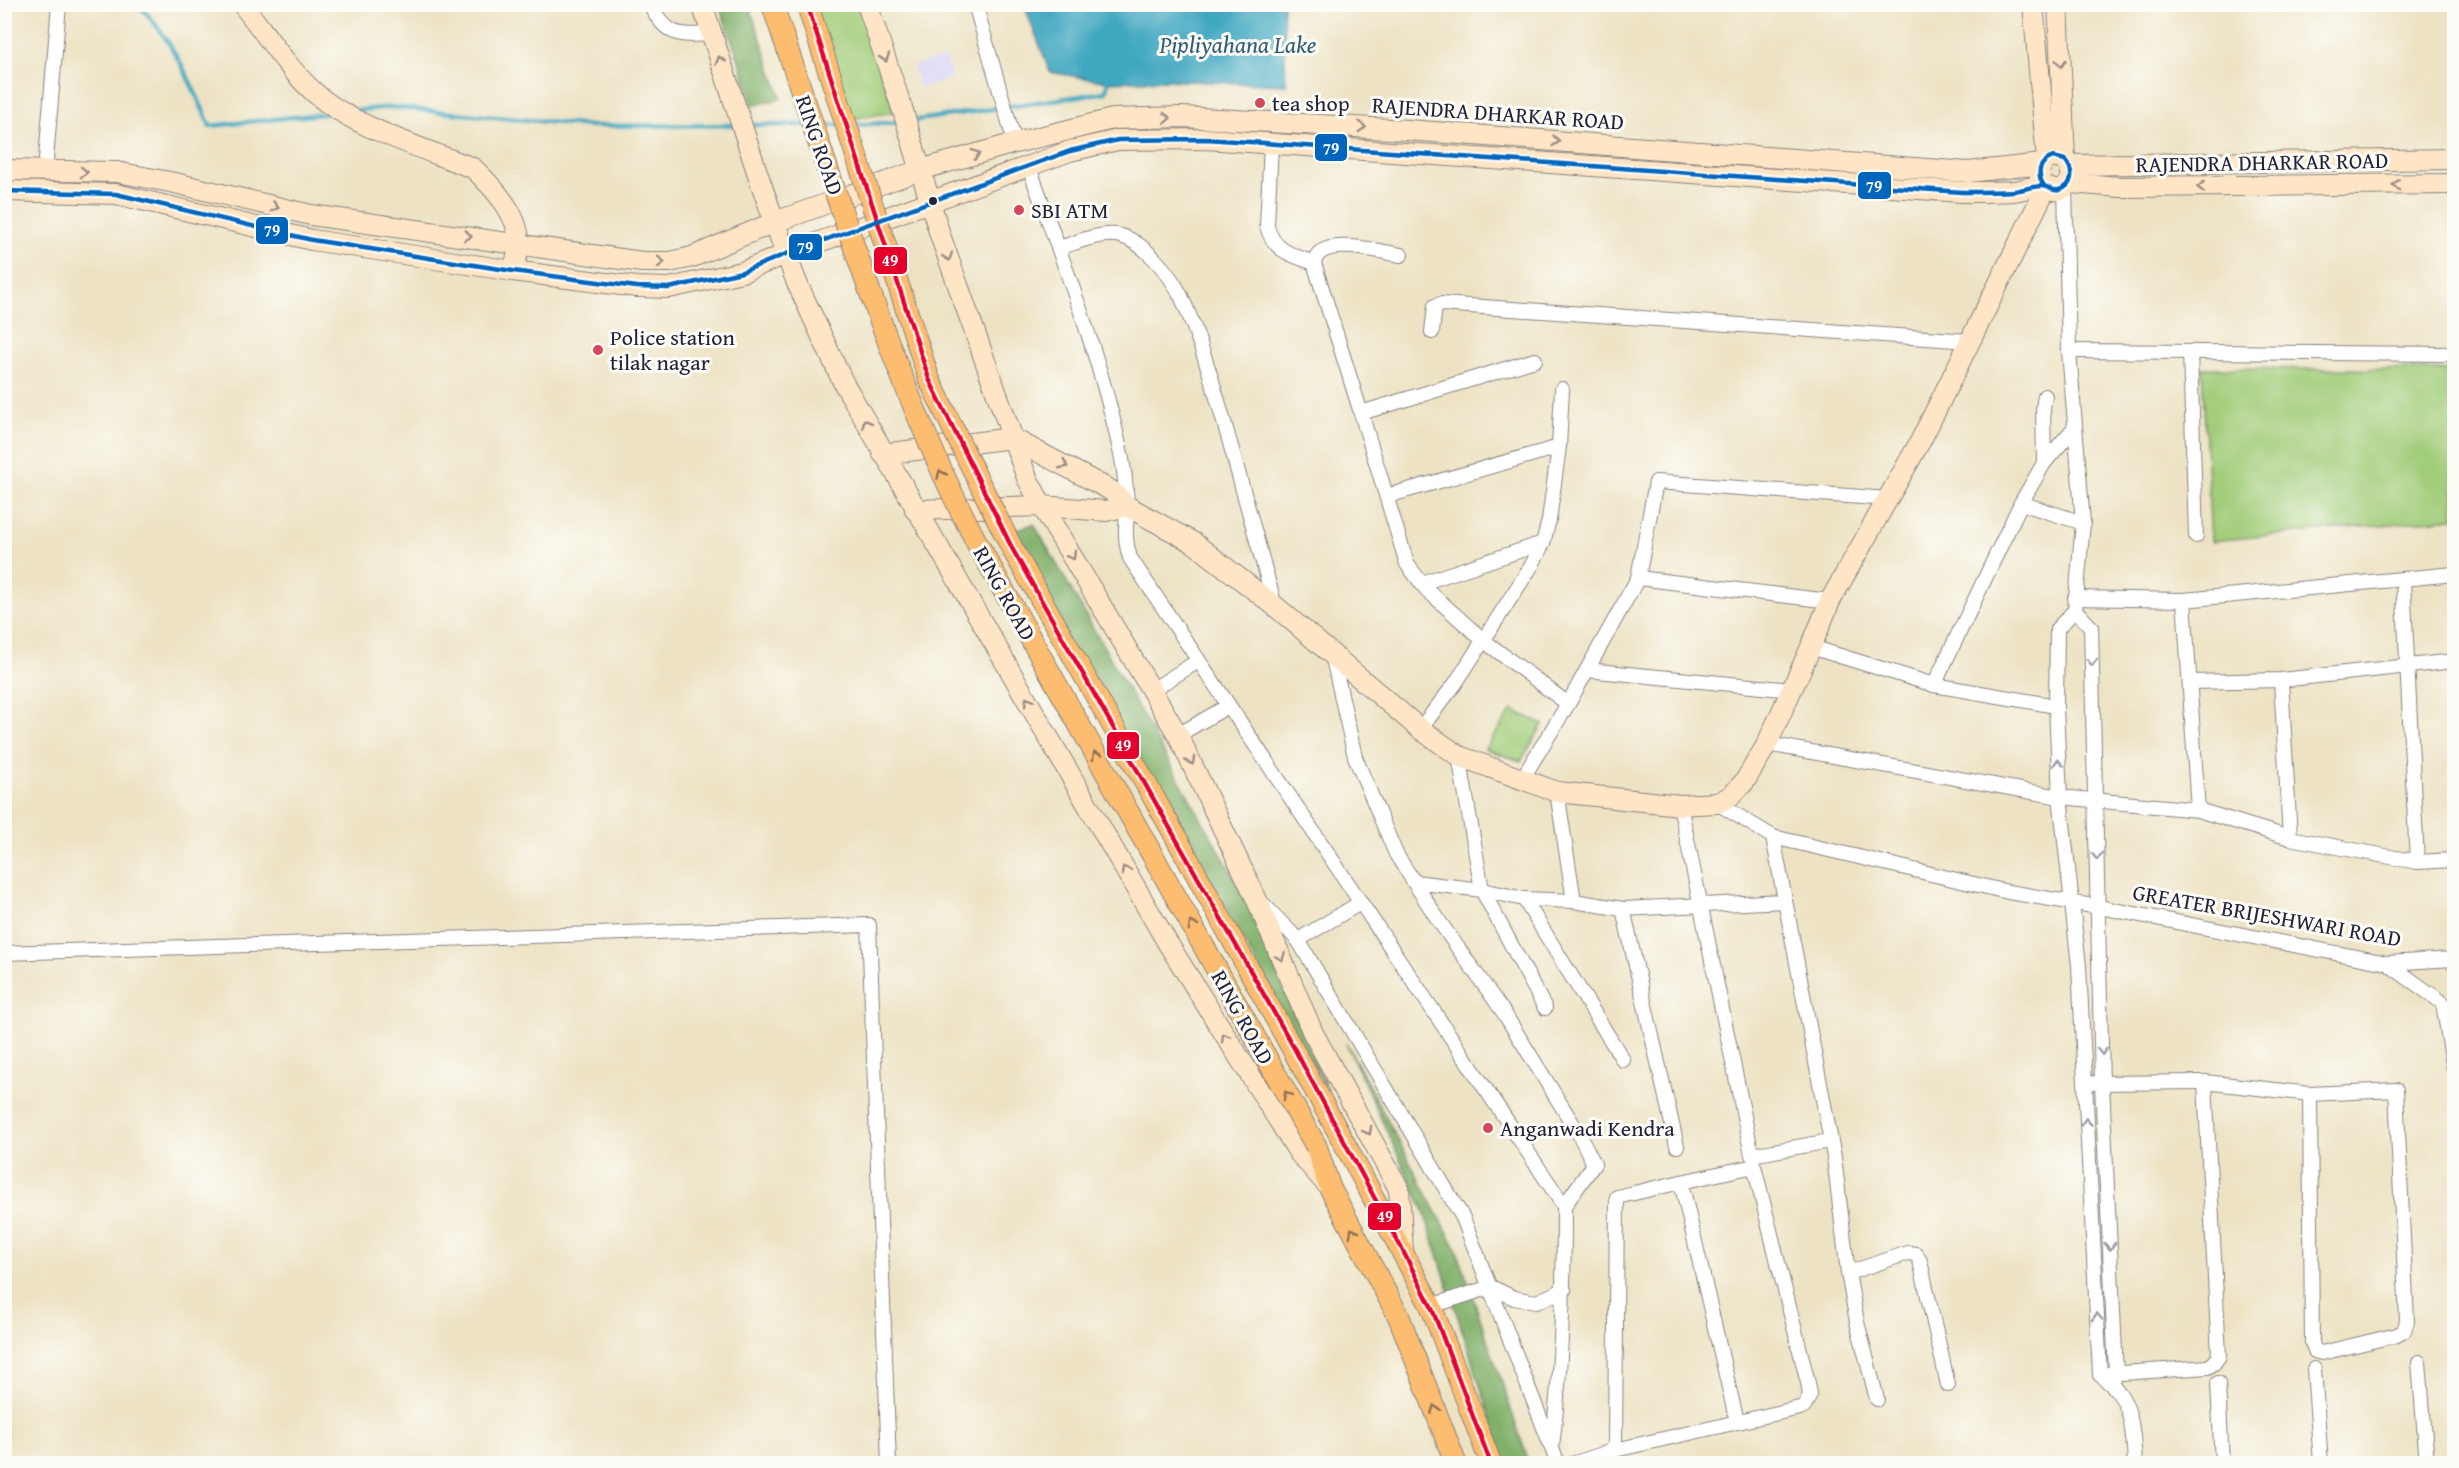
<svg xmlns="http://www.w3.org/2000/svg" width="2459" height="1468" font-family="'Gentium Book Plus',serif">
  <rect width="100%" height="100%" fill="#fdfcf7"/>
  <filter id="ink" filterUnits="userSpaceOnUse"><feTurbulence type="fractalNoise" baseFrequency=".0167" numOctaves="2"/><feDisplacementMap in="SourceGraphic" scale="12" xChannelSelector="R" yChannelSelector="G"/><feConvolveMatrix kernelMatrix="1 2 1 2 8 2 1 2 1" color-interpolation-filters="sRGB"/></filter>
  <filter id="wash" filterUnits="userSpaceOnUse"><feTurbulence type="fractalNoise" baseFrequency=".008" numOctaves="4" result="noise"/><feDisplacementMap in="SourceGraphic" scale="24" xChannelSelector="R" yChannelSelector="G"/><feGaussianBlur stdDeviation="1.35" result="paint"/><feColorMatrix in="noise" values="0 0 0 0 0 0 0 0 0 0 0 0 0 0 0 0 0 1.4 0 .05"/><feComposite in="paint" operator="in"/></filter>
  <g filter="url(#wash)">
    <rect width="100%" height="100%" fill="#ede3c4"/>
    <polygon fill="#dbd6f7" points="946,57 952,79 919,88 913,66"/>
    <g fill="#a2cd7a" stroke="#62785a" stroke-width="1.5">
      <polygon points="809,5 861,5 894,112 852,119"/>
      <polygon points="2202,368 2454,370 2454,518 2211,541"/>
      <polygon points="1512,710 1543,724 1521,761 1485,749"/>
    </g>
    <g fill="#81b06a" stroke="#526952" stroke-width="1.5">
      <polygon points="719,5 749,5 781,98 753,106 741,66"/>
      <polygon points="1034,524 1241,889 1328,1091 1178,825 1001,534"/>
      <polygon points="1346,1043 1457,1250 1529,1463 1505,1463 1423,1209"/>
    </g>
    <polygon fill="#41a7c1" stroke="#32647e" stroke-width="1.5" points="1024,5 1283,5 1286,85 1165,80 1108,82 1050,72"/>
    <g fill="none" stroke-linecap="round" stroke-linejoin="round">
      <g stroke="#41a7c1" stroke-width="4.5">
        <path d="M138,4c34,35 53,78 72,122l121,-13"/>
        <polyline points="354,111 390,107 591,126 738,125"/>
        <polyline points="911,121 1106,92 1108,82"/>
        <polyline points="746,125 807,125"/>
        <polyline points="818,125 840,125"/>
        <polyline points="854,125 902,122"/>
      </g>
    </g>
  </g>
  <g filter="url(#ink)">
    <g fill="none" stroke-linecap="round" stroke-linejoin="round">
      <defs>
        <g id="street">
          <path d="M650,4c17,33 28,32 62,30"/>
          <polyline points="975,4 1015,143"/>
          <path d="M1271,144l-4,82c6,25 25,29 47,37"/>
          <path d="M1029,167c33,92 69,183 90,278 5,20 7,39 8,59 0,23 -4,31 3,54l434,648c0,80 -2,160 -12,240"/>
          <polyline points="45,171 59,4"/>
          <polyline points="2065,187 2069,351 2083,523 2075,610 2057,629 2056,706 2060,797 2079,966 2100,1375"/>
          <path d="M1058,248c18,-5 44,-17 63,-12 23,6 50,39 60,60 21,46 35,98 49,147 15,54 30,109 45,163"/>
          <polyline points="1432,332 1435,306 1441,304 1969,341"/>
          <polyline points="2069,351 2454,354"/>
          <polyline points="2190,352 2196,536"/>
          <path d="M1361,413l-47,-150c5,-29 66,-11 87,-8"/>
          <polyline points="1559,447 1562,389"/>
          <polyline points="2044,463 2043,408 2045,396"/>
          <polyline points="1387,496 1559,447 1549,520 1543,543 1532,565 1455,684 1420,729"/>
          <polyline points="2021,503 2083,523"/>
          <polyline points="1638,578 1830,601"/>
          <polyline points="2403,579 2417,862"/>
          <polyline points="1422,583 1543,543"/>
          <polyline points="2075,598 2184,600 2454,574"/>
          <polyline points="2184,600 2198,810"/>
          <polyline points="2075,610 2091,627 2102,1084 2116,1373 2111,1383"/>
          <polyline points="1811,647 1934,685 2056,706"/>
          <polyline points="1332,654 1355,757 1396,854 1439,921 1504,1013 1579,1134 1594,1164 1564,1206"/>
          <polyline points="1587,670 1792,690"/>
          <polyline points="2281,680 2290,838"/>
          <polyline points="2190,682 2281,680 2454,661"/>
          <polyline points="1934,685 2021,503 2044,463 2075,427"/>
          <polyline points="1152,690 1198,661"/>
          <polyline points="1568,704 1638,578 1656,482 1889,499"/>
          <polyline points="1178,735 1228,706"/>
          <polyline points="1767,744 2060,797 2198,810 2290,838 2417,862 2454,860"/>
          <polyline points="1459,756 1482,890 1545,1008"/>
          <polyline points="1522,779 1568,704 1483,640 1426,589 1407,564 1361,413 1535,360"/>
          <polyline points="1557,792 1574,901"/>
          <polyline points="1717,803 1773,837 2008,892 2099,907 2387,963 2454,959"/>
          <polyline points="1680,805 1752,1155 1830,1141"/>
          <polyline points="1773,837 1834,1157 1848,1273 1857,1322 1877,1399"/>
          <polyline points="1414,882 1482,890 1524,899 1574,901 1623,909 1784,901"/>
          <polyline points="1524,899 1623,1060"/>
          <polyline points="1263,904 1298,940 1463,1218 1558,1464"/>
          <polyline points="1623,909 1677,1146"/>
          <polyline points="1298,940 1360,903"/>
          <polyline points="4,953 869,925 889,1464"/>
          <polyline points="2387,963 2443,1003 2454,1070"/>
          <polyline points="2095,1083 2205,1082"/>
          <polygon points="2396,1090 2407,1321 2404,1331 2397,1335 2322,1353 2315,1351 2312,1343 2310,1094"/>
          <polyline points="1848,1273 1908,1253 1916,1254 1920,1261 1948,1385"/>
          <polyline points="1431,1306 1491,1287 1514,1298 1536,1302 1564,1290"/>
          <polyline points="2419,1362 2427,1464"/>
          <polyline points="2314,1369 2321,1464"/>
          <polyline points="2108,1374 2208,1367 2214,1363 2219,1356 2205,1082 2310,1094"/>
          <path d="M2105,1379c28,20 28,53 30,85"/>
          <polyline points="2218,1383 2222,1464"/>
          <polyline points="1615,1450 1617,1197 1681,1182"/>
          <polyline points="1572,1464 1615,1450 1804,1407 1810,1395 1808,1383 1754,1166 1681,1182 1737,1422"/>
        </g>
        <g id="secondary">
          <path d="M242,4c24,30 45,64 73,89 36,33 112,57 158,75 20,19 46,46 46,75 0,9 -4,20 -6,28"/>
          <polyline points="702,4 759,178 786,254 797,283 843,382 1167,942 1299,1153 1330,1188"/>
          <polyline points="867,4 903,111 940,235 1027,478 1042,506 1178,735 1256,898 1313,1033 1399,1189 1403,1251"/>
          <polyline points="2033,4 2047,159"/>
          <polyline points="2058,4 2065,160"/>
          <polyline points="2070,165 2454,159"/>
          <polyline points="4,170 117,172 175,183 311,215 642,262 670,262 692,257 775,222 920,170 1015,143 1113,119 1182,117 1407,130 1968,172 2042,164"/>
          <polyline points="2070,183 2120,187 2454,184"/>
          <path d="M4,191l112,3 196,46 201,31 124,16 32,1 73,-16 44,-18 284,-103 48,-11 88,-1 756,53c17,0 35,0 52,-1 9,-1 19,-5 28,-5 6,0 11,6 17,4 15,-4 15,-20 6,-30l-12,-3c-14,5 -17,16 -9,29"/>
          <polyline points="883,454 1012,438 1112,491 1127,506 1194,543 1275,606 1420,729 1459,756 1557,792 1680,805 1717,803 1731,796 1745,781 1767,744 1811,647 1830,601 1921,440 2046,188"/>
          <polyline points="915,510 1042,506 1106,511 1127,506"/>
        </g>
        <g id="primary">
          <polyline points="1341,1137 1431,1306 1491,1464"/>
          <polyline points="1316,1146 1330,1188 1399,1317 1456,1464"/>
        </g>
      </defs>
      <use href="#street" stroke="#888280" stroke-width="16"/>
      <use href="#secondary" stroke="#888280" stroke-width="22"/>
      <use href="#primary" stroke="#888280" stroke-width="23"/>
      <use href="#street" stroke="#fff" stroke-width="14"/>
      <use href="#secondary" stroke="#fee5c5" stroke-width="20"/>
      <use href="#primary" stroke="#fcbd6f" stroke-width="21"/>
      <defs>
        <g id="primary-bridge">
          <path d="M772,4c63,181 116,369 205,539l339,603"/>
          <polyline points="807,4 929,379 975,474 1013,550 1167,821 1341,1137"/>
        </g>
      </defs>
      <use href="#primary-bridge" stroke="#888280" stroke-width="23" stroke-linecap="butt"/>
      <use href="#primary-bridge" stroke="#fcbd6f" stroke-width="21"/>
      <defs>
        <polyline id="bus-1" points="807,4 929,379 1013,550 1294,1048 1403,1251 1431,1306 1491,1464"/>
        <path id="bus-2" d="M4,191l112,3 196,46 201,31 124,16 32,1 73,-16 44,-18 284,-103 48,-11 88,-1 756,53c17,0 35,0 52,-1 9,-1 19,-5 28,-5 6,0 11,6 17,4 15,-4 15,-20 6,-30l-12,-3c-14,5 -17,16 -9,29"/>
      </defs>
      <use href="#bus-1" stroke="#fdfcf7" stroke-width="9"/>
      <use href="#bus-2" stroke="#fdfcf7" stroke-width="9"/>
      <use href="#bus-1" stroke="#e4002b" stroke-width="4.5"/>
      <use href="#bus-2" stroke="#0065bd" stroke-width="4.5"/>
    </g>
    <defs><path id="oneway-chevron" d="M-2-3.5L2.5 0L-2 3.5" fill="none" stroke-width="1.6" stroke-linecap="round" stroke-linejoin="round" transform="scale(1.5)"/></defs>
    <g stroke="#9b8d87">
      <use href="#oneway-chevron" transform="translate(885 58) rotate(71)"/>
      <use href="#oneway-chevron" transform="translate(720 60) rotate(-108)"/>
      <use href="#oneway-chevron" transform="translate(2061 63) rotate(87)"/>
      <use href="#oneway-chevron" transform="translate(1167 118) rotate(-2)"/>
      <use href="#oneway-chevron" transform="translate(1362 127) rotate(3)"/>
      <use href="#oneway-chevron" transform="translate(1556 141) rotate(4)"/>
      <use href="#oneway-chevron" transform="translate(976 154) rotate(-16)"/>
      <use href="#oneway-chevron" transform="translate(84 172) rotate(1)"/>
      <use href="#oneway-chevron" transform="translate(2396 185) rotate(179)"/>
      <use href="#oneway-chevron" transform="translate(2201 187) rotate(179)"/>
      <use href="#oneway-chevron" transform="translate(275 207) rotate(14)"/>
      <use href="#oneway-chevron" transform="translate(468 236) rotate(8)"/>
      <use href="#oneway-chevron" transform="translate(948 257) rotate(70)"/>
      <use href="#oneway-chevron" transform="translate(661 262)"/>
      <use href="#oneway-chevron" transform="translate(866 423) rotate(-119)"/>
      <use href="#oneway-chevron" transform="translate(1064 465) rotate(28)"/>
      <use href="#oneway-chevron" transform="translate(1072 556) rotate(59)"/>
      <use href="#oneway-chevron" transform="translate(1028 701) rotate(-121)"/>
      <use href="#oneway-chevron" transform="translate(1191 761) rotate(65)"/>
      <use href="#oneway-chevron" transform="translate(1125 870) rotate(-120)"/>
      <use href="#oneway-chevron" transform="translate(1281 957) rotate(67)"/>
      <use href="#oneway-chevron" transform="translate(1225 1037) rotate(-122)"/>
      <use href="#oneway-chevron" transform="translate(1368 1131) rotate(61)"/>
    </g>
    <g stroke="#8f7055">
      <use href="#oneway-chevron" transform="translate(941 474) rotate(-114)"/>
      <use href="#oneway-chevron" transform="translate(1096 755) rotate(-119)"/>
      <use href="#oneway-chevron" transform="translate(1192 925) rotate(-119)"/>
      <use href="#oneway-chevron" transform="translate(1287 1095) rotate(-119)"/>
      <use href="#oneway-chevron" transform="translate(1353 1232) rotate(-118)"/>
      <use href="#oneway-chevron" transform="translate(1435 1409) rotate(-111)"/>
    </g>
    <g stroke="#9c9ca7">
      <use href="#oneway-chevron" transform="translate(2092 662) rotate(89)"/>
      <use href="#oneway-chevron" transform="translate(2058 763) rotate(-93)"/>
      <use href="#oneway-chevron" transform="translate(2097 856) rotate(88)"/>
      <use href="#oneway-chevron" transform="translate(2102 1051) rotate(89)"/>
      <use href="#oneway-chevron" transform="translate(2086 1122) rotate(-93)"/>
      <use href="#oneway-chevron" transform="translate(2110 1246) rotate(87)"/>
      <use href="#oneway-chevron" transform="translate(2097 1317) rotate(-93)"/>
    </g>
  </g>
  <g fill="#d1495b" stroke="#fdfcf7" stroke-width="2">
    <circle cx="1260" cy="103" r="6"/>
    <circle cx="1019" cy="210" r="6"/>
    <circle cx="598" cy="350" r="6"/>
    <circle cx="1488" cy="1128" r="6"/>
  </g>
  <circle fill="#22223b" stroke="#fdfcf7" stroke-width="2" cx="933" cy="201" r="5"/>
  <g text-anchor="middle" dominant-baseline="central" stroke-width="6" stroke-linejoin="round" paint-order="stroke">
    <g font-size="22" fill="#22223b" stroke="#fdfcf7" text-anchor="start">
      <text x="1272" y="103">tea shop</text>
      <text x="1031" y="210">SBI ATM</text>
      <text x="610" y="337">Police station<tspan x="610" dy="25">tilak nagar</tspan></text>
      <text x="1500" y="1128">Anganwadi Kendra</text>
    </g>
    <g font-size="22" fill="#22223b" stroke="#fdfcf7">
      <text transform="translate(1498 113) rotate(4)">RAJENDRA DHARKAR ROAD</text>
      <text transform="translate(820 145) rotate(71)">RING ROAD</text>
      <text transform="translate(2262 162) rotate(-1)">RAJENDRA DHARKAR ROAD</text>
      <text transform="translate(1005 593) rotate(61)">RING ROAD</text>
      <text transform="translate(2267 915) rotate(10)">GREATER BRIJESHWARI ROAD</text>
      <text transform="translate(1243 1017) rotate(61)">RING ROAD</text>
    </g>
    <g font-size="24" font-style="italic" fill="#305e77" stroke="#fdfcf7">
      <text x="1238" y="44">Pipliyahana Lake</text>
    </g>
  </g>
  <g stroke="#fdfcf7" stroke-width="2">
    <rect x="1314" y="133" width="34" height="29" rx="6" fill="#0065bd"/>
    <rect x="1857" y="171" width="35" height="29" rx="6" fill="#0065bd"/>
    <rect x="255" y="216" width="34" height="29" rx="6" fill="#0065bd"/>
    <rect x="788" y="233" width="35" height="28" rx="6" fill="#0065bd"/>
    <rect x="873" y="246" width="35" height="29" rx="6" fill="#e4002b"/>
    <rect x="1106" y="731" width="34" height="29" rx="6" fill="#e4002b"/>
    <rect x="1367" y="1202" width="35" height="29" rx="6" fill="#e4002b"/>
  </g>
  <g font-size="16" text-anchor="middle" font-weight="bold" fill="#fff">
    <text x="1331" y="154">79</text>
    <text x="1874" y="192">79</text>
    <text x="272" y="236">79</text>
    <text x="805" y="253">79</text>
    <text x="890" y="266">49</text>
    <text x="1123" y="751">49</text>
    <text x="1385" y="1222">49</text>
  </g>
  <rect width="2459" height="1468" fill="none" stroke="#fdfcf7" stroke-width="24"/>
</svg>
